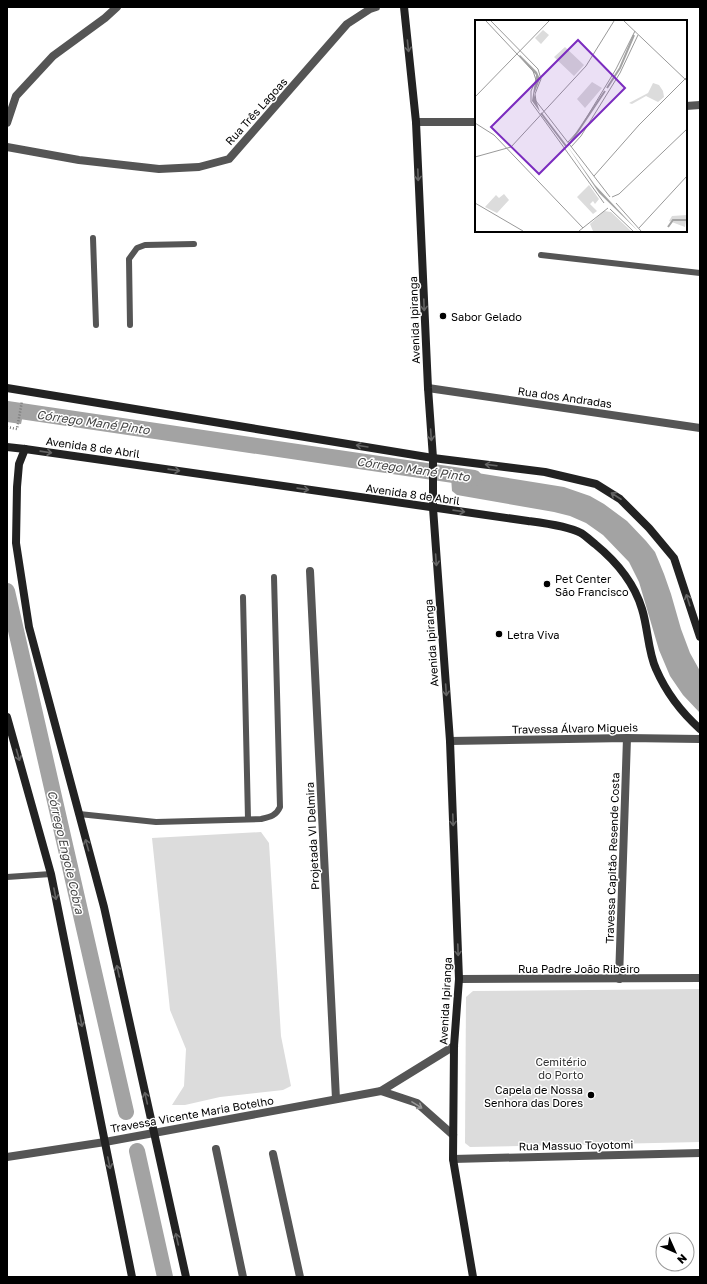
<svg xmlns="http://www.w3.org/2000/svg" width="707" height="1284" font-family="'Golos Text',sans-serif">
  <rect width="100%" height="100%" fill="#fff"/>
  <g fill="#dcdcdc">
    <polygon points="261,832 269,843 281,1036 291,1086 283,1090 220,1097 185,1105 172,1105 184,1086 186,1049 170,1010 152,838"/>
    <polygon points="700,989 700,1142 470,1147 465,1143 466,997 473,991"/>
  </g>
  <g fill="#a3a3a3">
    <polygon points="7,403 25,406 21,424 7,422"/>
    <polygon points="459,470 564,487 590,496 604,504 627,521 646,541 655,552 664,574 671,594 681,629 690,653 700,671 700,713 683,695 670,676 659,650 639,582 629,562 603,535 586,523 570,516 554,512 457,495 452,491 451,477 454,471"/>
  </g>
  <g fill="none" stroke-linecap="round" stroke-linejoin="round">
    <g stroke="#a3a3a3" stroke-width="16">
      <polyline points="7,409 474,478"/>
      <polyline points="7,591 126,1112"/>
      <polyline points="137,1151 165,1277"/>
    </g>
    <polyline stroke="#777" stroke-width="2.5" stroke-dasharray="1 2" stroke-linecap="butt" points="7,427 17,429 22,401"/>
    <g stroke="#555" stroke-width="6">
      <polyline points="93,238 96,325"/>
      <polyline points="541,255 700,273"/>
      <polyline points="130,325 129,259 137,248 145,245 194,244"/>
      <polyline points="243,597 248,819"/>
      <path d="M79,814l77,8 105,-3c9,-2 15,-3 19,-12l-6,-230"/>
      <polyline points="7,877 51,874"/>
    </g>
    <g stroke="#555" stroke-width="8">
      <polyline points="686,106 700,105"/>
      <polyline points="416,122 476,122"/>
      <polyline points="7,123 16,96 53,56 105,18 117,7"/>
      <polyline points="7,147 79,160 159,169 199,167 229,159 347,24 370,9 376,7"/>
      <polyline points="428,388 700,428"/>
      <polyline points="310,571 336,1099"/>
      <polyline points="450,741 627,738 700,739"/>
      <polyline points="459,979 700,978"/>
      <polyline points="619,979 627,738"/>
      <polyline points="381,1091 417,1103 453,1135"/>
      <polyline points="216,1149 243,1277"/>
      <polyline points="273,1154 300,1277"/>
      <polyline points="7,1157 105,1142 381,1091 454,1046"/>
      <polyline points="453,1159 700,1153"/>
    </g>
    <g stroke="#222" stroke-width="8">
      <polyline points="404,7 416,122 428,388 433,458 433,508 450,741 459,979 454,1046 453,1159 473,1277"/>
      <polyline points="7,388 433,458 545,472 596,484 620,499 649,528 674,558 700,637"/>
      <path d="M7,447l18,2 503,72c15,2 40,5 53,12 5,3 10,8 14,11 22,18 39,38 47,65 6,19 6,43 14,60 10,23 25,43 44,60"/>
      <polyline points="25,449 19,464 17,487 16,543 29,627 104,907 186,1277"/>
      <polyline points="7,717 51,874 132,1277"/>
    </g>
  </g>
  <defs><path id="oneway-shaft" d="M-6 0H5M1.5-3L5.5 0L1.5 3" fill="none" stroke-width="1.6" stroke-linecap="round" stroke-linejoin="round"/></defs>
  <g stroke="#646464">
    <use href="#oneway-shaft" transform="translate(408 46) rotate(84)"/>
    <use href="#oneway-shaft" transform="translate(418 175) rotate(88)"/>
    <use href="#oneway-shaft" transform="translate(424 305) rotate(88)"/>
    <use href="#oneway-shaft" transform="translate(431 435) rotate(86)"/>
    <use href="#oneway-shaft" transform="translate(362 446) rotate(-171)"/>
    <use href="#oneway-shaft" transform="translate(46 452) rotate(8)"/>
    <use href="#oneway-shaft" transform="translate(491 465) rotate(-173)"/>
    <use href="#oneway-shaft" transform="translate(174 470) rotate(8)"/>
    <use href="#oneway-shaft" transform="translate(303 489) rotate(8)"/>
    <use href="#oneway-shaft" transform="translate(616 496) rotate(-147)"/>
    <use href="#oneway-shaft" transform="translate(459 511) rotate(8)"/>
    <use href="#oneway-shaft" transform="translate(436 560) rotate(86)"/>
    <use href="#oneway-shaft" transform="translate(688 600) rotate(-108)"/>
    <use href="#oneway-shaft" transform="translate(446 690) rotate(86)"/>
    <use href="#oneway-shaft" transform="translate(18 755) rotate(74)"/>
    <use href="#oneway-shaft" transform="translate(453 820) rotate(88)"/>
    <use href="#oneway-shaft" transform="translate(87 845) rotate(-106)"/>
    <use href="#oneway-shaft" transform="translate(55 894) rotate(79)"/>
    <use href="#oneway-shaft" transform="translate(458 950) rotate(88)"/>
    <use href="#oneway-shaft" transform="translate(118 971) rotate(-103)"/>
    <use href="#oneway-shaft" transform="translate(81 1021) rotate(79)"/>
    <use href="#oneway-shaft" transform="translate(146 1098) rotate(-103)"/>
    <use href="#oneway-shaft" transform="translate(109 1163) rotate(78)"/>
    <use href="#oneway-shaft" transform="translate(177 1239) rotate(-103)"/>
  </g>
  <use stroke="#999" href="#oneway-shaft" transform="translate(417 1105) rotate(32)"/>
  <g fill="#000" stroke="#fff" stroke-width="1.5">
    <circle cx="443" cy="316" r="4"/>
    <circle cx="547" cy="584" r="4"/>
    <circle cx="499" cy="634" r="4"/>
    <circle cx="591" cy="1095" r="4"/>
  </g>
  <g text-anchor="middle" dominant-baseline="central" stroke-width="3" stroke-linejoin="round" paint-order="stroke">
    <g font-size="11" fill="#000" stroke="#fff">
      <text transform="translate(256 111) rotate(-48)">Rua Três Lagoas</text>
      <text transform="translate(414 320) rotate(-92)">Avenida Ipiranga</text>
      <text transform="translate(565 397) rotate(8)">Rua dos Andradas</text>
      <text transform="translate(93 447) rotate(8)">Avenida 8 de Abril</text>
      <text transform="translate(413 494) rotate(8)">Avenida 8 de Abril</text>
      <text transform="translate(431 643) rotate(-94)">Avenida Ipiranga</text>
      <text transform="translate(575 728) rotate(-1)">Travessa Álvaro Migueis</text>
      <text transform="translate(312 836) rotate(-93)">Projetada VI Delmira</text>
      <text transform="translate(612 858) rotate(-88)">Travessa Capitão Resende Costa</text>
      <text x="579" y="968">Rua Padre João Ribeiro</text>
      <text transform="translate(445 1001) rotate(-87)">Avenida Ipiranga</text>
      <text transform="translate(192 1114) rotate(-10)">Travessa Vicente Maria Botelho</text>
      <text transform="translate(576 1145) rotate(-1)">Rua Massuo Toyotomi</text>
    </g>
    <g font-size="11" fill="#000" stroke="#fff" text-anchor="start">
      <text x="451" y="316">Sabor Gelado</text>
      <text x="555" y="578">Pet Center<tspan x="555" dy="13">São Francisco</tspan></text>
      <text x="507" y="634">Letra Viva</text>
      <text x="583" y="1089" text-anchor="end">Capela de Nossa<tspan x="583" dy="13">Senhora das Dores</tspan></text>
    </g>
    <g font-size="11" fill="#333" stroke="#fff">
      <text x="561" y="1061">Cemitério<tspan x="561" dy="13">do Porto</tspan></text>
    </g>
    <g font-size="12" font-style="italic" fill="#444" stroke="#fff">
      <text transform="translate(93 422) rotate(8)">Córrego Mané Pinto</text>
      <text transform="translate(413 469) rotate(8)">Córrego Mané Pinto</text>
      <text transform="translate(66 852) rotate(77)">Córrego Engole Cobra</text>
    </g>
  </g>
  <g transform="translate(475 20)">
    <rect width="212" height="212" fill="#fff"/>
    <path d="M68,10l6,5 -8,9 -6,-6zM90,27l19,18 -10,11 -20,-19zM117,62l10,6 -17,20 -8,-9zM178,63l6,2 4,6 1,6 -6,5 -12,-6 -14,8 -3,-1 19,-10zM114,165l10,14 -4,5 -2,-3 -3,3 7,7 -4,3 -16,-17zM29,174l5,6 -12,13 -12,-6 11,-12 3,3zM129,191l7,1 20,19h-38l-3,-7zM212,195l-2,12 -16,-6 3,-5z" fill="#dcdcdc"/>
    <path d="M45,35l17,17 3,7 -6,15 6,18 -8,-11 4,-26 -17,-19zM91,124l29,41 43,46 -39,-38z" fill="#a3a3a3"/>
    <path fill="none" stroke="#a3a3a3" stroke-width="2" d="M132,68l13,-20 14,-33M66,93l25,33M95,123l35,-52M193,207l5,-7h14"/>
    <path fill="none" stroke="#999" stroke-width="1" d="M11,1l47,50 3,9 -5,11v11l73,101M16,1l47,48 3,10 -6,15 1,7 74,96M149,1l63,60M0,77l74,-76M0,103l19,12 89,93M93,122l11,-12 37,-61 19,-38M96,127l10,-11 39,-63 18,-38M0,137l36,-10 75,-81 28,-45M119,156l45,-51 48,-48M137,177l7,-3 68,-65M0,183l48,28M141,183l25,28M135,189l23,22M164,208l48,-52M104,211l29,-23"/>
    <path fill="#7b2cbf" fill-opacity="0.15" stroke="#7b2cbf" stroke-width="2" d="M103,20l47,48 -86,86 -48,-47z"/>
    <rect width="212" height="212" fill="none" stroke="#000" stroke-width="2"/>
  </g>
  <rect width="707" height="1284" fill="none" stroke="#000000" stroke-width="16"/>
  <g transform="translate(675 1252) rotate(135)"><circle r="19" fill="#ffffff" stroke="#999999"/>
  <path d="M0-3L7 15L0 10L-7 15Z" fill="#000000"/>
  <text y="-6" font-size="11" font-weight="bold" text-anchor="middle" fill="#000000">N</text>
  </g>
</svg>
